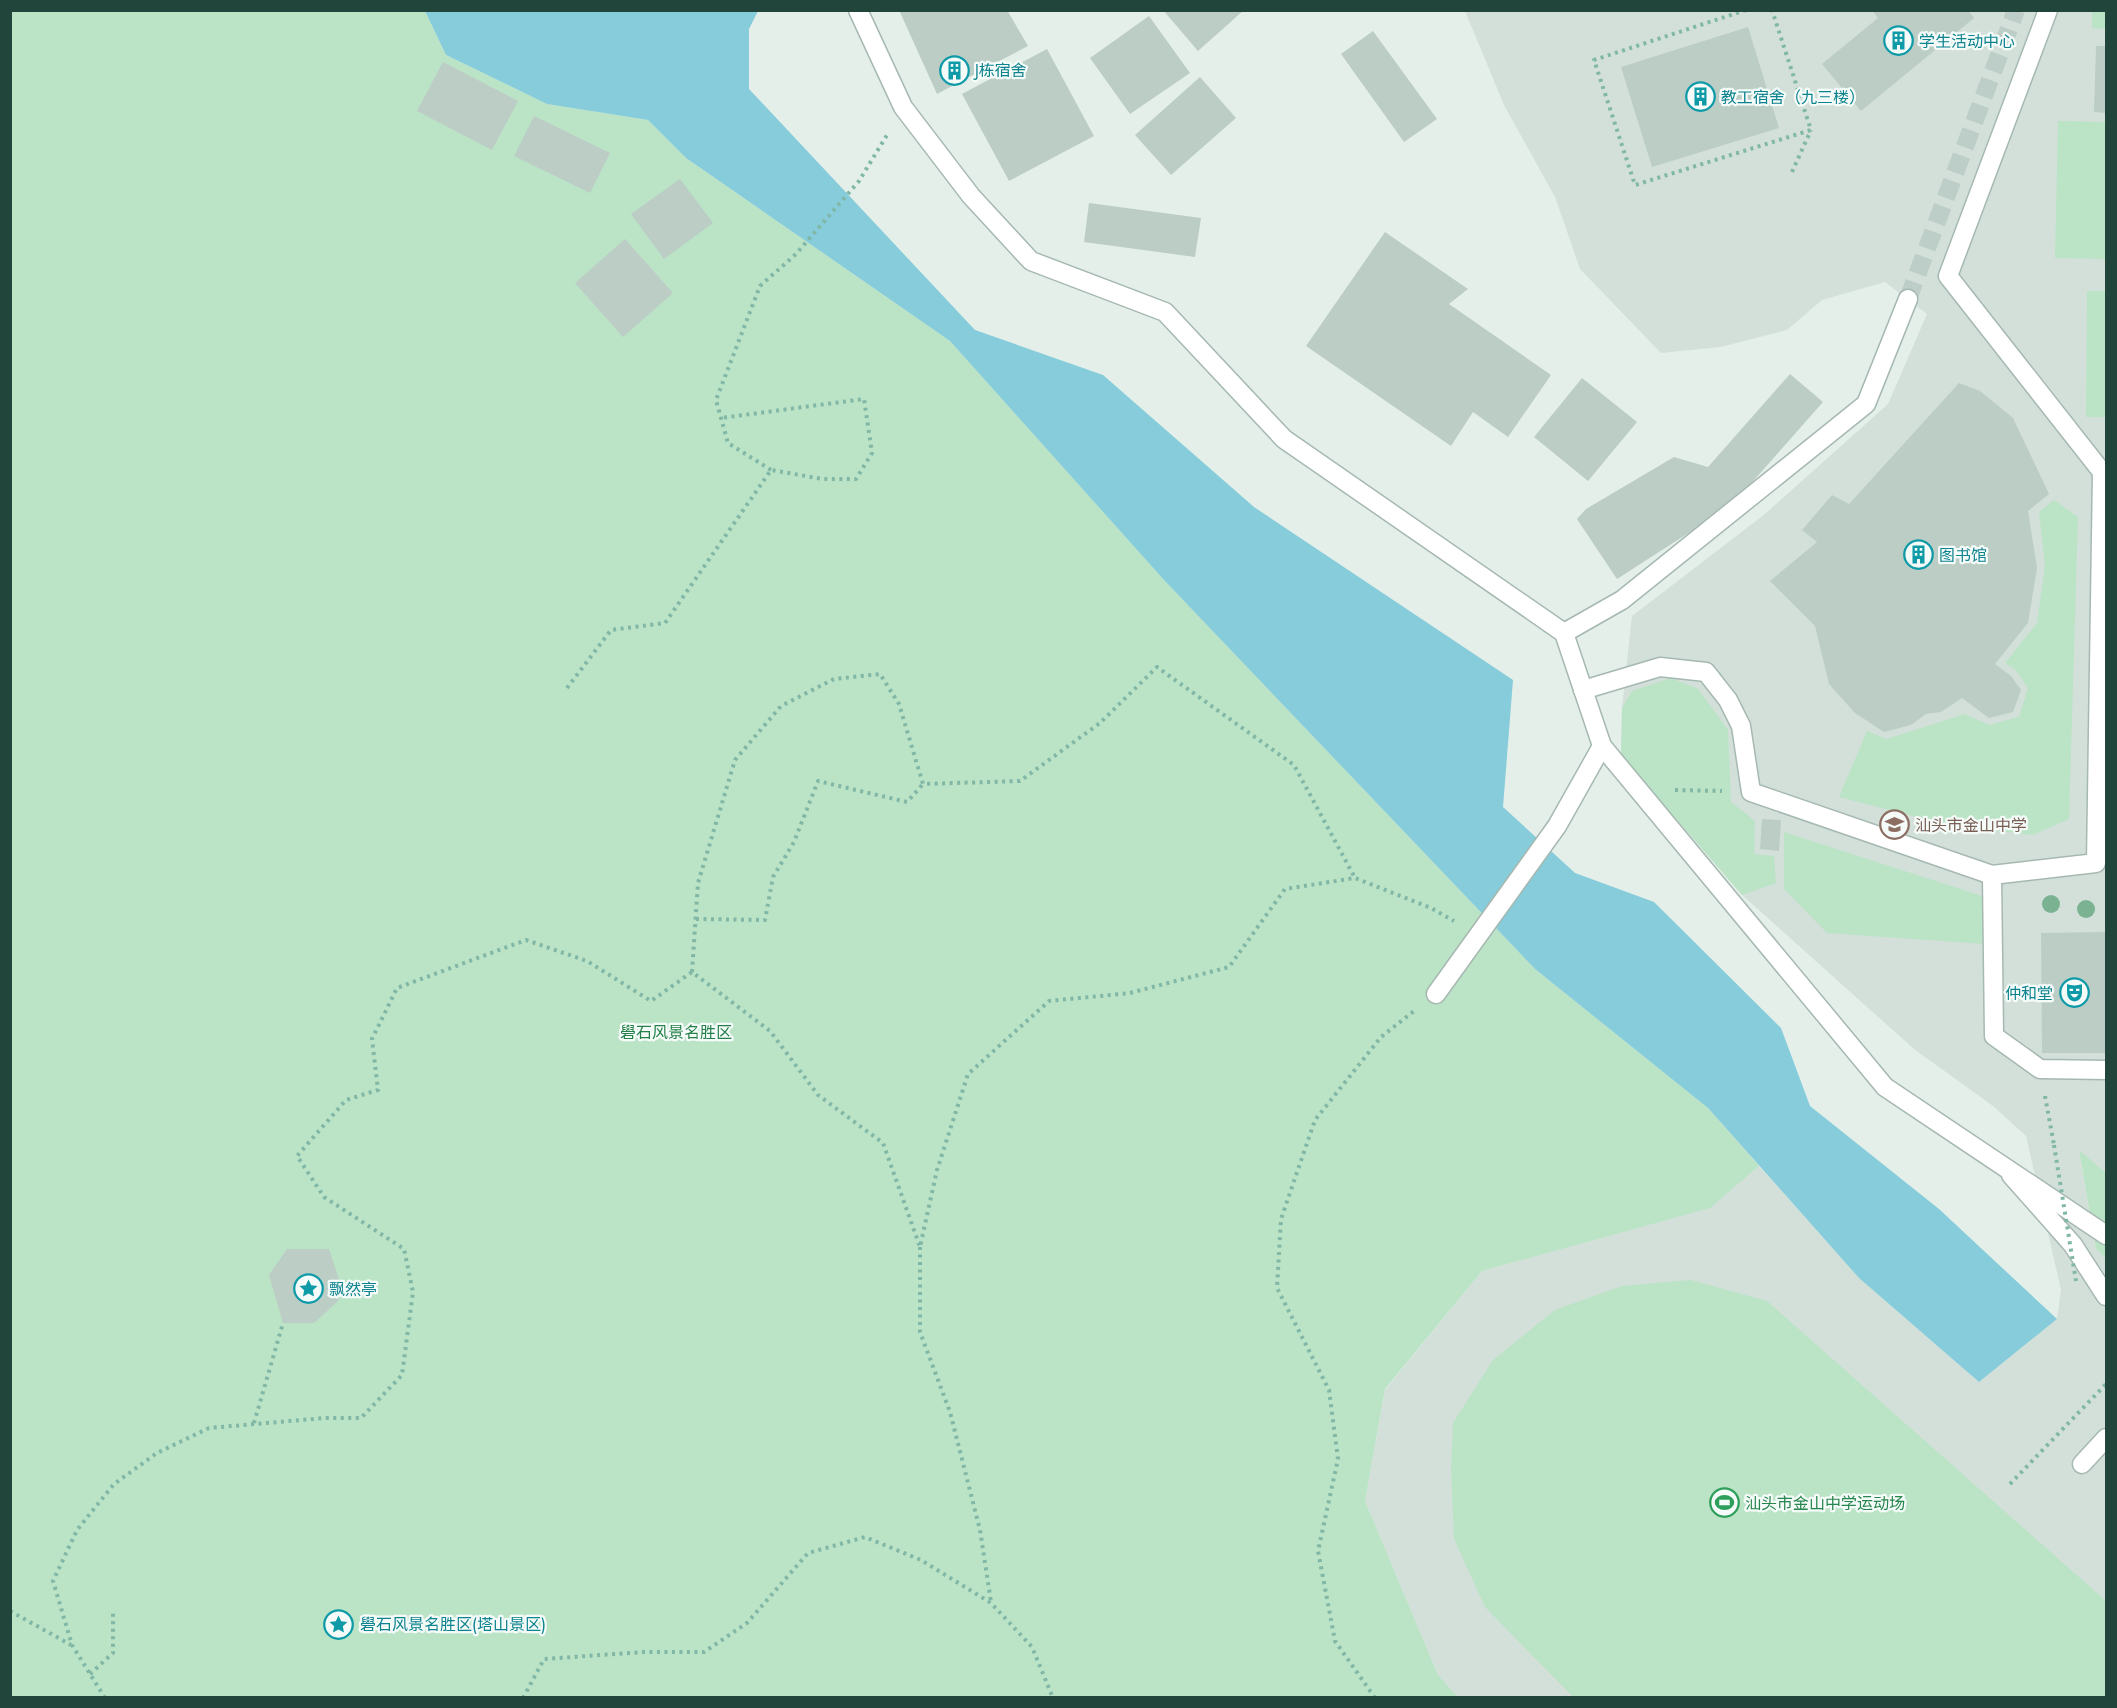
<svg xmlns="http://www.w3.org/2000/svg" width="2117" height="1708" font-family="Jost,'Noto Sans SC',sans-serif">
  <rect width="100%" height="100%" fill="#e4efea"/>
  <polygon fill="#d2e0d9" points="1465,11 2106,11 2106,1173 2079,1151 2096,1249 2106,1259 2106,1697 1458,1697 1438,1675 1365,1501 1385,1390 1482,1271 1709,1208 1759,1166 1859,1278 1979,1382 2057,1319 2061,1290 2026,1136 1993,1106 1914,1049 1742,895 1621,755 1622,708 1632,616 1765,514 1888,404 1927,314 1885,282 1822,300 1787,330 1721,347 1661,353 1580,269 1555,197 1504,105"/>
  <g fill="#bbe3c6">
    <polygon points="11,11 425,11 446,55 547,104 648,120 686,158 950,341 1164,580 1535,969 1708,1108 1759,1166 1710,1208 1482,1271 1385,1389 1365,1501 1438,1675 1458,1697 11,1698"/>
    <polygon points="2092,11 2106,11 2106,29 2092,28"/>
    <polygon points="2058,121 2106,122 2106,259 2055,258"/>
    <polygon points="2087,291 2106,291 2106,417 2086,417"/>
    <polygon points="2054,500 2078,517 2069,819 2033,835 1948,825 1839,797 1867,731 1887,739 1965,714 1989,725 2019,717 2028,688 2016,670 2005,663 2037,623 2045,566 2039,512"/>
    <polygon points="1671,678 1698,689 1728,730 1731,802 1755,821 1754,854 1774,856 1776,883 1742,895 1621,755 1622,708 1632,691"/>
    <polygon points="1784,832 1982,896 1985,944 1827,933 1784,889"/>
    <polygon points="2079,1150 2106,1173 2106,1259 2096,1249"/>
    <polygon points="1691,1280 1767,1301 2106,1601 2106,1697 1573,1697 1485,1607 1454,1539 1451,1468 1453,1423 1493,1360 1555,1310 1622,1286"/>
  </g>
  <polygon fill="#86ccda" points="425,11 758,11 749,29 749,89 975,330 1103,375 1254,507 1513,680 1503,807 1575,873 1654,902 1781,1028 1810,1106 1939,1209 2057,1319 1979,1382 1859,1278 1708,1108 1535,969 1164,580 950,341 686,158 648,120 547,104 446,55"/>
  <g fill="#bccdc6">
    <polygon points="899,10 1007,10 1028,46 937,94"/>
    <polygon points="1163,10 1244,10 1198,51"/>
    <polygon points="1872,10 1968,10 1974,18 1861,111 1822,64 1878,18"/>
    <polygon points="1149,16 1190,73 1130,114 1090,58"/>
    <polygon points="1748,27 1779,128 1652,167 1621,67"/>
    <polygon points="1373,31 1437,119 1404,142 1341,54"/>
    <polygon points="2096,46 2106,46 2106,113 2094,112"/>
    <polygon points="1047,49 1094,136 1009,181 962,94"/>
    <polygon points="443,62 518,101 492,150 417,111"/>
    <polygon points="1200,77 1236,118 1171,175 1135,135"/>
    <polygon points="534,116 610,153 590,193 514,156"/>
    <polygon points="680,179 713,223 664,259 631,214"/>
    <polygon points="1089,203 1201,218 1195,257 1084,242"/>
    <polygon points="1385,232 1468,289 1449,304 1551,375 1508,437 1473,412 1451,446 1306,346"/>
    <polygon points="625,239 673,293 623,337 575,283"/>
    <polygon points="1790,374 1823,402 1732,505 1617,579 1577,519 1586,509 1674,457 1708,467"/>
    <polygon points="1582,378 1637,422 1588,481 1534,437"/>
    <polygon points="1959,383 1980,391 2013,418 2049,494 2028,511 2037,568 2028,623 1995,664 2011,676 2021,690 2013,712 1989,718 1962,698 1941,712 1926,714 1911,725 1884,732 1855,713 1829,684 1815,626 1770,581 1817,542 1802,530 1832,495 1849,504"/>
    <polygon points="1762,819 1781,820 1779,851 1760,849"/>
    <polygon points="2106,932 2106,1053 2042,1053 2041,933"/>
    <polygon points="287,1249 329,1249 341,1286 338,1301 314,1323 283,1323 269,1275"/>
  </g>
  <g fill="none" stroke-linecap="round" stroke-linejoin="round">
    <polyline stroke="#bdcdc7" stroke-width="18" stroke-dasharray="18 9" stroke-linecap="butt" points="1908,299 2016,10"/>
    <defs>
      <g id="service">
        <polyline points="1583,690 1660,667 1706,672 1728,700 1741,726 1751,792 1992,875 2096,863 2102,472 1948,276 2048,10"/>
        <polyline points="1992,875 1994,1036 2040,1069 2106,1070"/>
        <polyline points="1436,994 1557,826 1602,746"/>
        <polyline points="2011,1175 2073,1245 2106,1296"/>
        <polyline points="2082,1464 2106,1438"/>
      </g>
      <g id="minor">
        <polyline points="858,10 903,107 971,196 1031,261 1165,312 1284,439 1564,633 1602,746 1885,1087 2106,1235"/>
        <polyline points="1564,633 1622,600 1866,404 1908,299"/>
      </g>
    </defs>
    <use href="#service" stroke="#a6b8b2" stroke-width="21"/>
    <use href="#minor" stroke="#a6b8b2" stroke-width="21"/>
    <g stroke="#81b7a6" stroke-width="4" stroke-dasharray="3 4.5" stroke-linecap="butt">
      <polyline points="1746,10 1594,60 1635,185 1811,130 1772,10"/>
      <polyline points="1792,172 1811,130"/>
      <polyline points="771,470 728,443 716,400 760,286 796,254 859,181 887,135"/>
      <polyline points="567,688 611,630 665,623 771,470 823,479 856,479 872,453 864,399 721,418"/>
      <polyline points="1675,790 1722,791"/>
      <polyline points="696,919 765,920 773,877 794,842 818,781 907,802 923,784"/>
      <polyline points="692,972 698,883 735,760 781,706 834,679 880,674 899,704 923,784 1020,781 1100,723 1157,667 1294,765 1355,878"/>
      <polyline points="2045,1096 2054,1145"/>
      <polyline points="920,1247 920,1332 950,1412 980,1530 991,1602"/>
      <polyline points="254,1423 283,1323"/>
      <polyline points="2010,1484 2106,1384"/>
      <polyline points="10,1611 71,1645"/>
      <polyline points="90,1674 113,1653 113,1611"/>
      <polyline points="105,1698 72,1645 53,1581 77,1530 114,1484 157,1453 209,1428 324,1418 361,1418 402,1375 413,1292 404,1249 324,1197 297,1156 346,1100 378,1090 372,1039 397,988 526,940 587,961 651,1001 692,972 770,1031 818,1095 883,1143 920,1247 937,1170 968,1074 1049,1001 1130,993 1229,967 1285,889 1355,878 1431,908 1454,921"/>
      <polyline points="523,1698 544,1659 644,1652 704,1652 747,1623 808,1553 865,1537 921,1560 991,1603 1032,1647 1053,1698"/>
      <polyline points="1375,1698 1335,1641 1318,1551 1338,1459 1329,1390 1277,1288 1281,1219 1315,1120 1381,1037 1414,1011"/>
    </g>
    <use href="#service" stroke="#fff" stroke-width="18"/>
    <use href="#minor" stroke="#fff" stroke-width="18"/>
    <polyline stroke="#81b7a6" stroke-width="4" stroke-dasharray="3 4.5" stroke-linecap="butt" points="2054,1145 2076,1281"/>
  </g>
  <g fill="#7bb292">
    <circle cx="2051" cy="904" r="9"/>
    <circle cx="2086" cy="909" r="9"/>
  </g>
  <defs>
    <symbol id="building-ring" viewBox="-11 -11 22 22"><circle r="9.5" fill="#f5fbf8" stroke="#0f9aa8" stroke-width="1.5"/><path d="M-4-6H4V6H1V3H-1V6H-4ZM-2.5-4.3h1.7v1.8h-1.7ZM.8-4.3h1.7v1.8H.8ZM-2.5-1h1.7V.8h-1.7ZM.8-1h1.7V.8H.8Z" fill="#0f9aa8"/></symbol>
    <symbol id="school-ring" viewBox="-11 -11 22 22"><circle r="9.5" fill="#f5fbf8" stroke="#8d6e63" stroke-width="1.5"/><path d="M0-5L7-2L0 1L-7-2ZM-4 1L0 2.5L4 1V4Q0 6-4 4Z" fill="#8d6e63"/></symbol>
    <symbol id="theatre-ring" viewBox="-11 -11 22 22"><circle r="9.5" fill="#f5fbf8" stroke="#0f9aa8" stroke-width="1.5"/><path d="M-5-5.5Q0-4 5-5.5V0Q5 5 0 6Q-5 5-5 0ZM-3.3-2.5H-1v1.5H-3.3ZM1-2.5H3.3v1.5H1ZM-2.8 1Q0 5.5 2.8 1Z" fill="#0f9aa8"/></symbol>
    <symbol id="sight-ring" viewBox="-11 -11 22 22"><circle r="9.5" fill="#f5fbf8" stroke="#0f9aa8" stroke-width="1.5"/><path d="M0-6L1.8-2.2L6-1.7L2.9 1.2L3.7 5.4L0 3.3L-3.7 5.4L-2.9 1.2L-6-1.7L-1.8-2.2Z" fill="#0f9aa8"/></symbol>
    <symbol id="stadium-ring" viewBox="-11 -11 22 22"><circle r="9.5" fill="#f5fbf8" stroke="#2e9e5b" stroke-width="1.5"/><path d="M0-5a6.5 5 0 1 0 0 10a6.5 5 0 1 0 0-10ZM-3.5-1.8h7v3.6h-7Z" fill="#2e9e5b"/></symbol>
  </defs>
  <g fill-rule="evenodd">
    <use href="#building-ring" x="1882" y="24" width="33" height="33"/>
    <use href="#building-ring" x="938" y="54" width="33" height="33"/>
    <use href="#building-ring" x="1684" y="80" width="33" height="33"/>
    <use href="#building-ring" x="1902" y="538" width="33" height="33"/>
    <use href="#school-ring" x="1878" y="808" width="33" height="33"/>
    <use href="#theatre-ring" x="2058" y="976" width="33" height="33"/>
    <use href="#sight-ring" x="292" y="1272" width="33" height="33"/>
    <use href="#stadium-ring" x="1708" y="1486" width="33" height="33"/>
    <use href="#sight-ring" x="322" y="1608" width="33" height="33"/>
  </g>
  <g text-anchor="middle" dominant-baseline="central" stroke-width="4.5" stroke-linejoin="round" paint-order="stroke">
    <g font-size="16" fill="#0d838f" stroke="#f5fbf8" text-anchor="start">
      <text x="1919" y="41">学生活动中心</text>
      <text x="975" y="70">J栋宿舍</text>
      <text x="1721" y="97">教工宿舍（九三楼）</text>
      <text x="1939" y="555">图书馆</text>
      <text x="2053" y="993" text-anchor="end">仲和堂</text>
      <text x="329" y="1289">飘然亭</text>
      <text x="360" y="1624">礐石风景名胜区(塔山景区)</text>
    </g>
    <g font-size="16" fill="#785e54" stroke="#f5fbf8" text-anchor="start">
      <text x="1915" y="825">汕头市金山中学</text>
    </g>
    <g font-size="16" fill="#25804a" stroke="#f5fbf8">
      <text x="676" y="1032">礐石风景名胜区</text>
    </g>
    <g font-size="16" fill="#27864d" stroke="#f5fbf8" text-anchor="start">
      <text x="1745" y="1503">汕头市金山中学运动场</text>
    </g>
  </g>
  <rect width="2117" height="1708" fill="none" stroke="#21443b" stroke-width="24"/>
</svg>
